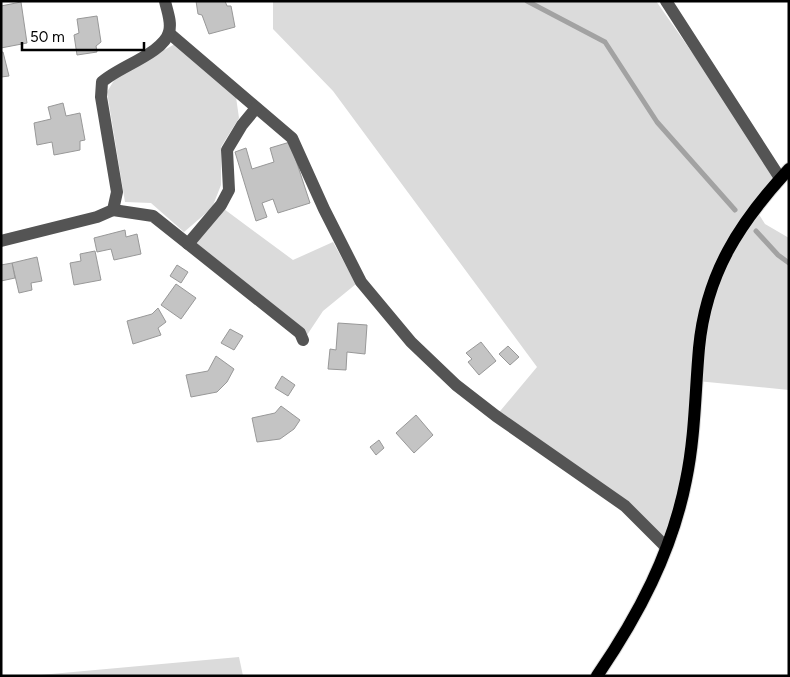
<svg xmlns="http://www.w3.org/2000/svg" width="790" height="677" font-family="Figtree,sans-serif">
  <rect width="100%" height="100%" fill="#fff"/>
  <g fill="#dbdbdb">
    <polygon points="273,1 656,1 780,178 755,208 765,224 789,238 789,390 697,381 695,416 666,547 625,506 496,416 537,367 333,91 273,29"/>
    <polygon points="175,44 236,97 239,118 221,147 221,185 212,208 184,232 151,203 125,202 107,92 116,77"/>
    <polygon points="224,209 293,260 333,242 356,284 323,311 307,335 199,248 196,242"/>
    <polygon points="239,657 243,676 29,676"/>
  </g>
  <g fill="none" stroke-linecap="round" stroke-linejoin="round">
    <g stroke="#a2a2a2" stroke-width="5">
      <polyline points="527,1 605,42 657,122 735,210"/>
      <polyline points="756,231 778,255 789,263"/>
    </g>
  </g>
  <g fill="#c4c4c4" stroke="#989898">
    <polygon points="196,1 225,1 227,6 231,6 235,27 209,34 202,15 198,14"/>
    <polygon points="21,2 27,43 1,48 1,6"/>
    <polygon points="97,16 101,42 96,46 97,52 77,55 74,35 79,33 77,19"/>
    <polygon points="1,52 3,52 9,76 1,77"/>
    <polygon points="63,103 66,116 80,113 85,140 80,141 80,150 54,155 52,142 37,145 34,123 51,119 48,107"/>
    <polygon points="290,142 310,203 278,213 273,199 262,203 267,217 256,221 235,152 246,148 252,169 274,162 270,148"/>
    <polygon points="125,230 126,237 137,234 141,254 114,260 111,249 97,252 94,238"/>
    <polygon points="95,251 101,280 74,285 70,263 81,261 80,254"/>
    <polygon points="37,257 42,281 31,283 32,290 19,293 12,263"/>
    <polygon points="12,263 15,278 1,281 1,265"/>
    <polygon points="177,265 188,272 181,283 170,276"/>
    <polygon points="176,284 196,298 181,319 161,305"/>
    <polygon points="158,308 166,322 158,328 161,335 133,344 127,321 152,314"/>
    <polygon points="338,323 367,325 365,354 347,352 346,370 328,369 330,349 336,350"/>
    <polygon points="230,329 243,336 234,350 221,343"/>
    <polygon points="481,342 496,361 479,375 468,362 472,359 466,353"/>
    <polygon points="508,346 519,357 510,365 499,354"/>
    <polygon points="216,356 234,369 227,382 217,392 191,397 186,375 208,371"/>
    <polygon points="282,376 295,385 288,396 275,388"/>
    <polygon points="281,406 300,420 294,429 280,439 257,442 252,418 275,413"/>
    <polygon points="416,415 433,435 414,453 396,433"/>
    <polygon points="379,440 384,448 376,455 370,447"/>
  </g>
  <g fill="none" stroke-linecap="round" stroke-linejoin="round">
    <defs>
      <path id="major" d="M597,676c41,-60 75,-124 89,-196 9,-43 9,-87 13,-132 7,-74 40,-125 90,-179"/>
    </defs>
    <use href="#major" stroke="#dbdbdb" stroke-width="14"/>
    <g stroke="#545454" stroke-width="12">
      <polyline points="666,1 780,178"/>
      <polyline points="169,33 292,138 324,209 361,282 411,342 456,385 496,416 625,506 666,547"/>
      <polyline points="113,210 153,216 300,333 303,340"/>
      <path d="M1,241l96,-24 16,-7 4,-18 -16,-95 1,-15c16,-15 62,-29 67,-50 3,-10 -2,-21 -4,-31"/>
      <polyline points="188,244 221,205 229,190 227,150 242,125 256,108"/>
    </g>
    <use href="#major" stroke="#000" stroke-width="12"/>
  </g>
  <rect width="790" height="677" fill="none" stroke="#000000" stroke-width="5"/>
  <path d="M22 42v8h122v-8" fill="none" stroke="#000000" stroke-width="2.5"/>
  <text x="30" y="42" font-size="15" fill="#000000" stroke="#ffffff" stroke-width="4" paint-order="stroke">50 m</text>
</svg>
